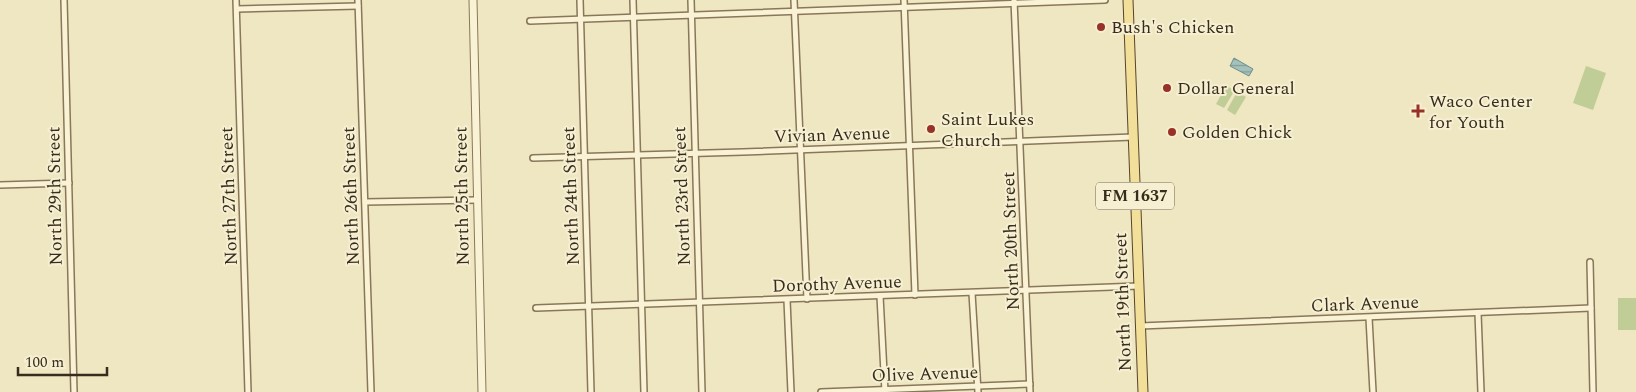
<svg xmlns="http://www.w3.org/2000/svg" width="1636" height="392" font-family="Spectral,serif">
  <defs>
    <pattern id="water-rules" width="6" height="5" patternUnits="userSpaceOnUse" patternTransform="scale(1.25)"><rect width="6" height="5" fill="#a4c1bb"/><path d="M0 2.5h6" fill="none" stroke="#879d97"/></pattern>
  </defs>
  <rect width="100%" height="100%" fill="#efe6c2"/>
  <g fill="#c1cd96">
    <polygon points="1586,66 1606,73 1593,110 1573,103"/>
    <polygon points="1226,86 1235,90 1224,108 1216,104"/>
    <polygon points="1237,92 1246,97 1235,115 1227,110"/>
    <rect x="1618" y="298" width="18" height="32"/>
  </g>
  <polygon fill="url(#water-rules)" stroke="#6b8f8a" points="1234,58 1253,69 1249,76 1230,66"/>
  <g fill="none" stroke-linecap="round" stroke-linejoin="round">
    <defs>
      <g id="minor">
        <polyline points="64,0 74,392"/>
        <polyline points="236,0 248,392"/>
        <polyline points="358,0 371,392"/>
        <polyline points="580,0 591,392"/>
        <polyline points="633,0 644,392"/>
        <polyline points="691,0 702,392"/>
        <polyline points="794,0 807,299"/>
        <polyline points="904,0 915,295"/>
        <polyline points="1014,0 1030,392"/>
        <polyline points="237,9 358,6"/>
        <polyline points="530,21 1105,0"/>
        <polyline points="533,158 743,152 1133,137"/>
        <polyline points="0,185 69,183"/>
        <polyline points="365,202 477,200"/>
        <polyline points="1590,262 1593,392"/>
        <polyline points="972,293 978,392"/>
        <polyline points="880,296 885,392"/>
        <polyline points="787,300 791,392"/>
        <polyline points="536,308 1139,286"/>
        <polyline points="1478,313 1481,392"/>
        <polyline points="1369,318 1373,392"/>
        <polyline points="1140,326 1591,308"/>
        <polyline points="821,392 1030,384"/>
      </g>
      <polyline id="tertiary" points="473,0 482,392"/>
      <polyline id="primary" points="1128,0 1143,392"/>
    </defs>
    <use href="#minor" stroke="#897759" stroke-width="8"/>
    <use href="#tertiary" stroke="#897759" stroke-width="9"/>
    <use href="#primary" stroke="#56442d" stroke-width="11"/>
    <use href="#minor" stroke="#f9f2d5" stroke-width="5"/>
    <use href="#tertiary" stroke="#f9f2d5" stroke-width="7"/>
    <use href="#primary" stroke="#f2df99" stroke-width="9"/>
  </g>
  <g fill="#983228" stroke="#f6efd2" stroke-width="2">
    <circle cx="1101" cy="27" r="5"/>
    <circle cx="1167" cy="88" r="5"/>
    <path d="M1415.5 103.5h5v5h5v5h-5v5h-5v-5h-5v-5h5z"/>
    <circle cx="931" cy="129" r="5"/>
    <circle cx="1172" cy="132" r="5"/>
  </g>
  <g text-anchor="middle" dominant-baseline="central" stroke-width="4" stroke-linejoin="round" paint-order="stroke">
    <rect fill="#f6efd2" stroke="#716753" stroke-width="1" x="1096" y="182.5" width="78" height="27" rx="4"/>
    <g font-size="16" font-weight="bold" fill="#382d1d">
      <text x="1135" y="196">FM 1637</text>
    </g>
    <g font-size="18" fill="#382d1d" stroke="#f6efd2" text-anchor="start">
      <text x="1111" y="27">Bush's Chicken</text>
      <text x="1177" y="88">Dollar General</text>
      <text x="1429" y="101">Waco Center<tspan x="1429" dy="21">for Youth</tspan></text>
      <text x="941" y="119">Saint Lukes<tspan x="941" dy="21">Church</tspan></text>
      <text x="1182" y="132">Golden Chick</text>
    </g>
    <g font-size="18" fill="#382d1d" stroke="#f6efd2">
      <text transform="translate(832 135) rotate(-2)">Vivian Avenue</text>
      <text transform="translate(55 196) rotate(-91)">North 29th Street</text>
      <text transform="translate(229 196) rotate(-92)">North 27th Street</text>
      <text transform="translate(351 196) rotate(-92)">North 26th Street</text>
      <text transform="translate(462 196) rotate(-91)">North 25th Street</text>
      <text transform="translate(571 196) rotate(-92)">North 24th Street</text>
      <text transform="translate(682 196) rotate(-92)">North 23rd Street</text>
      <text transform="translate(1011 241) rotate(-92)">North 20th Street</text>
      <text transform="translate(837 284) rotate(-2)">Dorothy Avenue</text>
      <text transform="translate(1123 302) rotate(-92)">North 19th Street</text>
      <text transform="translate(1365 304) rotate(-2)">Clark Avenue</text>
      <text transform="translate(925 374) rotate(-2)">Olive Avenue</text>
    </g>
  </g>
  <path d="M18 367v8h89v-8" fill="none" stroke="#382d1d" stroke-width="2.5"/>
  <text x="25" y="367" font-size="15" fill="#382d1d" stroke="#f6efd2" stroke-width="4" paint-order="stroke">100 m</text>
</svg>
